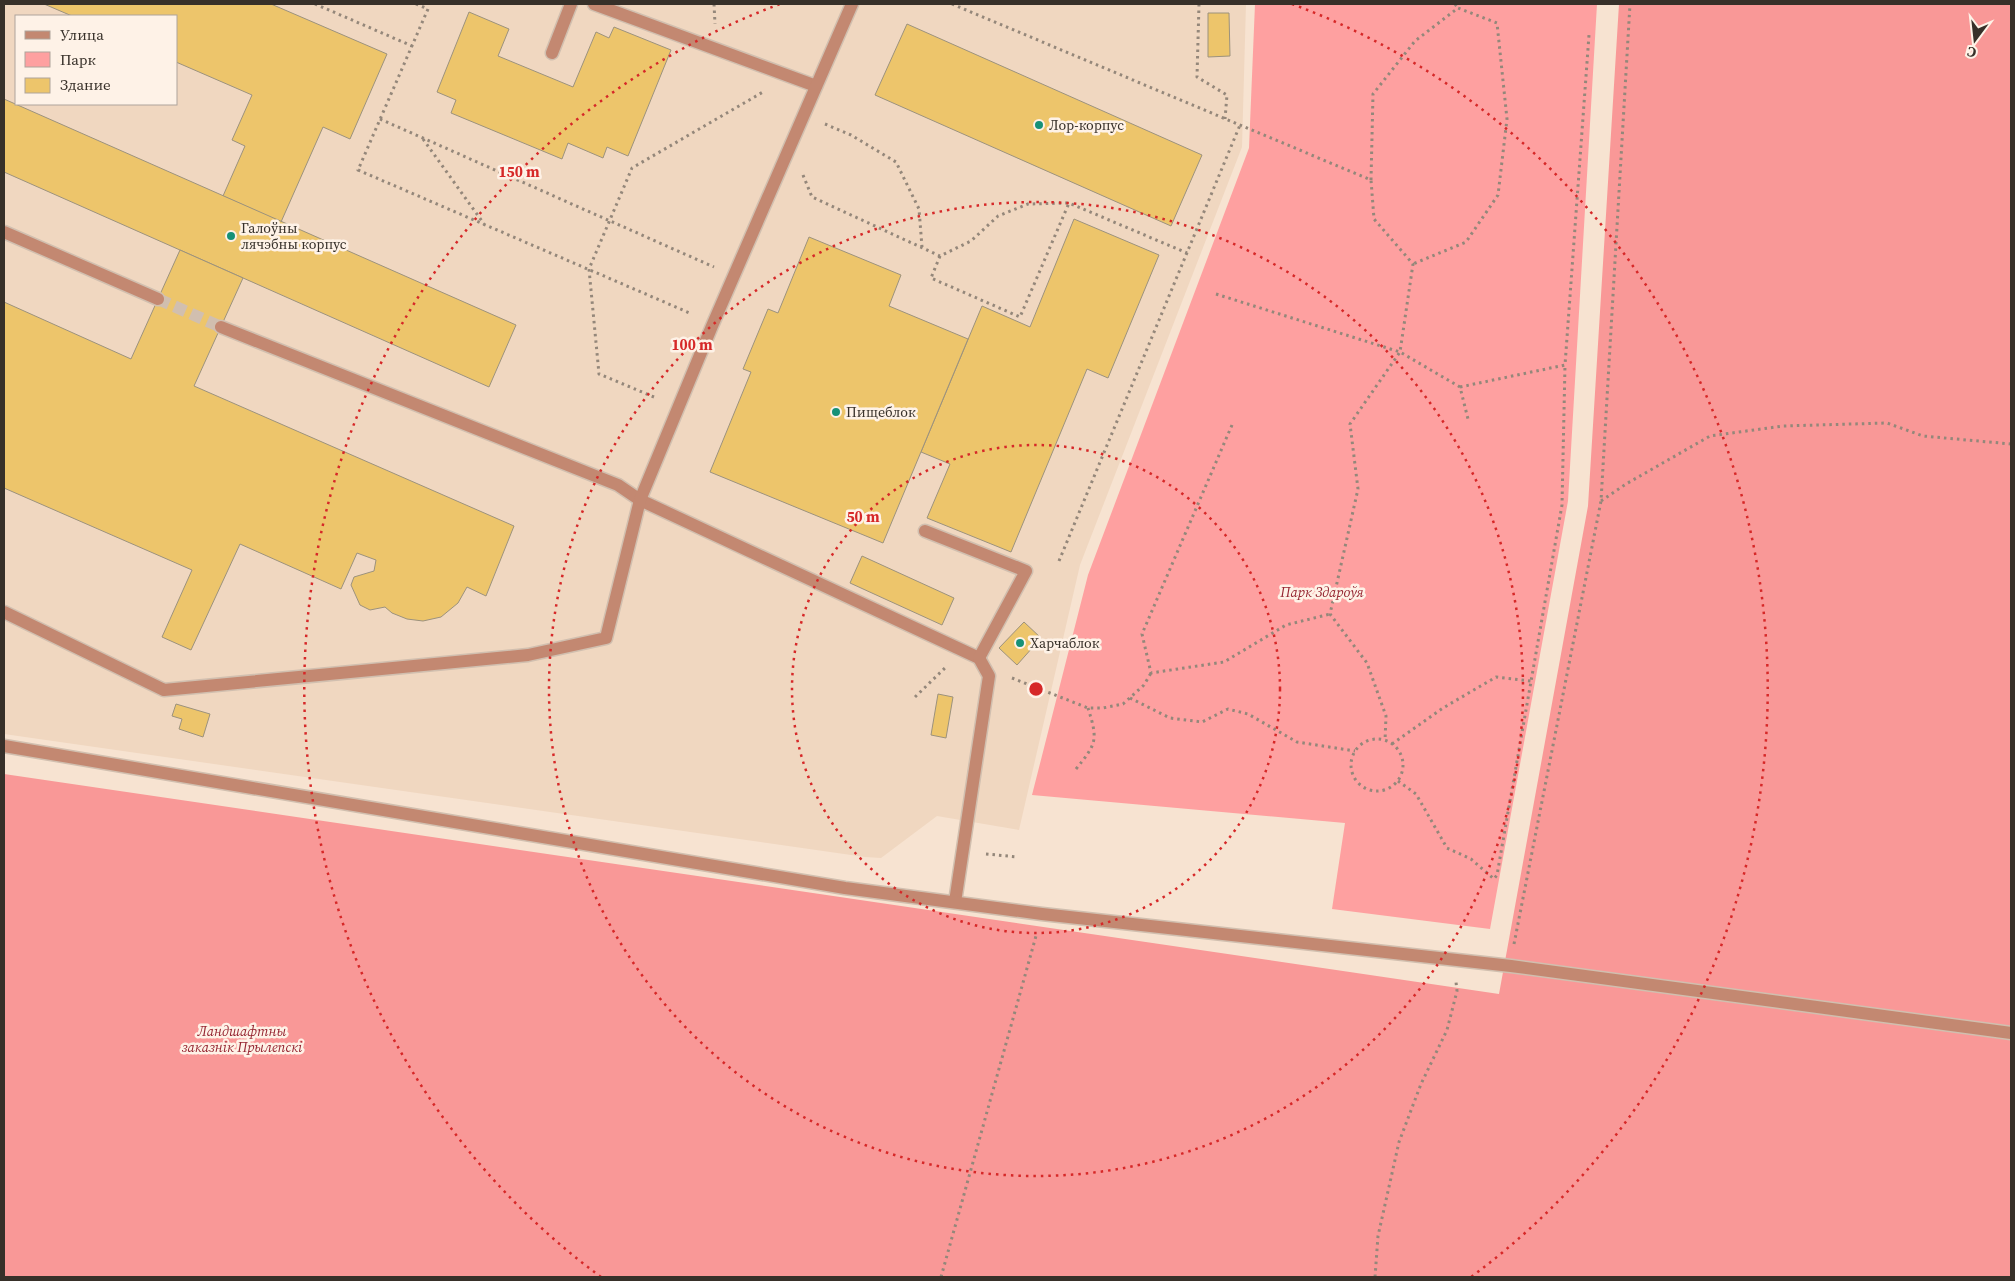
<svg xmlns="http://www.w3.org/2000/svg" width="2015" height="1281" font-family="'Source Serif 4',serif">
  <rect width="100%" height="100%" fill="#f7e3d1"/>
  <path fill="#f0d7c0" fill-rule="evenodd" d="M4,4h1242l-4,143 -162,418 -61,265 -82,-14 -56,42 -16,-1 -861,-123zM16,16h160v88h-160z"/>
  <polygon fill="#fea0a0" points="1255,4 1597,4 1568,501 1490,929 1332,909 1345,823 1032,795 1088,575 1249,148"/>
  <polygon fill="#f99897" points="1619,4 2011,4 2011,1277 4,1277 4,774 1499,994 1588,506"/>
  <g fill="#edc56b" stroke="#9c927d">
    <polygon points="44,4 271,4 387,54 350,139 323,127 281,222 223,196 245,146 232,140 252,95 176,62 176,16 72,16"/>
    <polygon points="469,12 509,29 498,56 573,87 596,32 609,38 614,27 671,50 628,156 607,147 603,158 568,143 562,159 451,113 456,100 437,92"/>
    <polygon points="1208,13 1229,13 1230,56 1208,57"/>
    <polygon points="907,24 1202,155 1171,226 875,95"/>
    <polygon points="4,99 516,325 489,387 4,172"/>
    <polygon points="1074,219 1159,255 1108,378 1087,369 1011,552 927,518 950,464 921,452 982,306 1030,327"/>
    <polygon points="809,237 901,275 889,306 968,339 883,543 710,472 751,372 743,369 768,309 778,313"/>
    <polygon points="180,250 243,278 194,386 514,526 486,596 467,587 458,603 441,617 423,621 407,619 392,613 385,607 370,610 360,605 351,585 354,577 374,571 376,560 357,553 341,589 240,544 191,650 162,637 192,570 4,488 4,302 131,359"/>
    <polygon points="862,556 954,598 942,625 850,583"/>
    <polygon points="1024,622 1041,638 1017,665 999,648"/>
    <polygon points="938,694 953,697 946,738 931,735"/>
    <polygon points="176,704 210,714 203,737 179,729 182,719 172,716"/>
  </g>
  <g fill="none" stroke-linecap="round" stroke-linejoin="round">
    <polyline stroke="#d1bfaf" stroke-width="12" stroke-dasharray="12 6" stroke-linecap="butt" points="158,299 221,327"/>
    <defs>
      <g id="minor">
        <polyline points="594,4 816,86"/>
        <polyline points="552,53 571,4"/>
        <polyline points="4,232 158,299"/>
        <polyline points="221,327 618,485 640,500 979,658 989,676 955,902"/>
        <polyline points="925,531 1026,571 979,658"/>
        <polyline points="4,612 164,690 528,655 606,638 640,500 712,326 852,4"/>
        <polyline points="4,746 845,888 1042,914 1511,966 2011,1033"/>
      </g>
    </defs>
    <use href="#minor" stroke="#d1bfaf" stroke-width="15"/>
    <g stroke="#94877a" stroke-width="3" stroke-dasharray="2.5 4" stroke-linecap="butt">
      <polyline points="315,4 412,46"/>
      <polyline points="416,4 428,9 358,170 692,314"/>
      <polyline points="714,4 715,24"/>
      <polyline points="952,4 1371,180 1374,219 1413,264 1400,352 1350,424 1358,489 1330,614 1367,663 1386,716 1385,741"/>
      <polyline points="1199,4 1197,77 1227,95 1225,119"/>
      <polyline points="1455,4 1458,8"/>
      <polyline points="380,119 714,267"/>
      <polyline points="825,124 851,135 896,162 919,209 922,247"/>
      <polyline points="423,139 484,224"/>
      <polyline points="803,175 812,197 940,256 971,241 998,216 1028,204 1069,203 1187,253"/>
      <polyline points="1371,180 1373,94 1415,41 1458,8 1497,23 1507,119 1498,195 1466,242 1413,264"/>
      <polyline points="940,256 931,278 1020,317 1069,203"/>
      <polyline points="1216,294 1400,352 1460,387 1468,419"/>
      <polyline points="1460,387 1565,365 1589,35"/>
      <polyline points="654,397 599,374 589,269 632,168 763,92"/>
      <polyline points="1232,425 1142,634 1151,673 1224,662 1286,625 1330,614"/>
      <polyline points="1601,501 1626,484 1710,436 1783,426 1887,423 1923,436 2011,444"/>
      <polyline points="1059,561 1240,125"/>
      <polyline points="1012,678 1088,708 1103,708 1123,704 1144,685 1151,673"/>
      <polyline points="915,697 946,667"/>
      <polyline points="1130,698 1170,718 1202,722 1228,709 1248,714 1297,742 1355,751"/>
      <circle cx="1377" cy="765" r="26"/>
      <polyline points="1392,744 1443,708 1496,677 1531,681"/>
      <path d="M1076,769c21,-26 22,-29 12,-61"/>
      <polyline points="1398,781 1416,794 1447,848 1471,859 1494,879 1497,875 1562,505 1565,365"/>
      <polyline points="986,854 1018,857"/>
      <polyline points="1514,944 1601,501 1630,4"/>
      <polyline points="941,1277 1036,936"/>
      <polyline points="1375,1277 1378,1236 1399,1142 1421,1084 1447,1030 1457,991 1456,982"/>
    </g>
    <use href="#minor" stroke="#c38871" stroke-width="12"/>
  </g>
  <g fill="none" stroke="#d62828" stroke-width="2.5" stroke-dasharray="2.5 5">
    <circle cx="1036" cy="689" r="244"/>
    <circle cx="1036" cy="689" r="487"/>
    <path d="M601 1277A731 731 0 0 1 780 4M1292 4A731 731 0 0 1 1471 1277"/>
  </g>
  <g fill="#179177" stroke="#fef2e7" stroke-width="2">
    <circle cx="1039" cy="125" r="5"/>
    <circle cx="231" cy="236" r="5"/>
    <circle cx="836" cy="412" r="5"/>
    <circle cx="1020" cy="643" r="5"/>
  </g>
  <g text-anchor="middle" dominant-baseline="central" stroke-width="5" stroke-linejoin="round" paint-order="stroke">
    <g font-size="14" fill="#373029" stroke="#fef2e7" text-anchor="start">
      <text x="1049" y="125">Лор-корпус</text>
      <text x="241" y="228">Галоўны<tspan x="241" dy="16">лячэбны корпус</tspan></text>
      <text x="846" y="412">Пищеблок</text>
      <text x="1030" y="643">Харчаблок</text>
    </g>
    <g font-size="14" font-style="italic" fill="#952430" stroke="#fef2e7">
      <text x="1322" y="592">Парк Здароўя</text>
      <text x="242" y="1031">Ландшафтны<tspan x="242" dy="16">заказнік Прылепскі</tspan></text>
    </g>
  </g>
  <circle cx="1036" cy="689" r="8" fill="#d62828" stroke="#fef2e7" stroke-width="2.5"/>
  <g font-size="15" text-anchor="middle" font-weight="bold" fill="#d62828" stroke="#fef2e7" stroke-width="5" stroke-linejoin="round" paint-order="stroke">
    <text x="519" y="177">150 m</text>
    <text x="692" y="350">100 m</text>
    <text x="863" y="522">50 m</text>
  </g>
  <rect width="2015" height="1281" fill="none" stroke="#373029" stroke-width="10"/>
  <rect x="15" y="15" width="162" height="90" fill="#fef2e7" stroke="#aea49b"/>
  <rect x="25" y="31" width="25" height="8" fill="#c38871" stroke="#aea49b"/>
  <text x="60" y="40" font-size="15" fill="#373029">Улица</text>
  <rect x="25" y="52" width="25" height="15" fill="#fea0a0" stroke="#aea49b"/>
  <text x="60" y="65" font-size="15" fill="#373029">Парк</text>
  <rect x="25" y="78" width="25" height="15" fill="#edc56b" stroke="#aea49b"/>
  <text x="60" y="90" font-size="15" fill="#373029">Здание</text>
  <g transform="translate(1975 40) rotate(195)" stroke="#fef2e7" stroke-width="4" paint-order="stroke">
  <path d="M0-4L9 19L0 12L-9 19Z" fill="#373029"/>
  <text y="-8" font-size="14" font-weight="bold" text-anchor="middle" fill="#373029">С</text>
  </g>
</svg>
